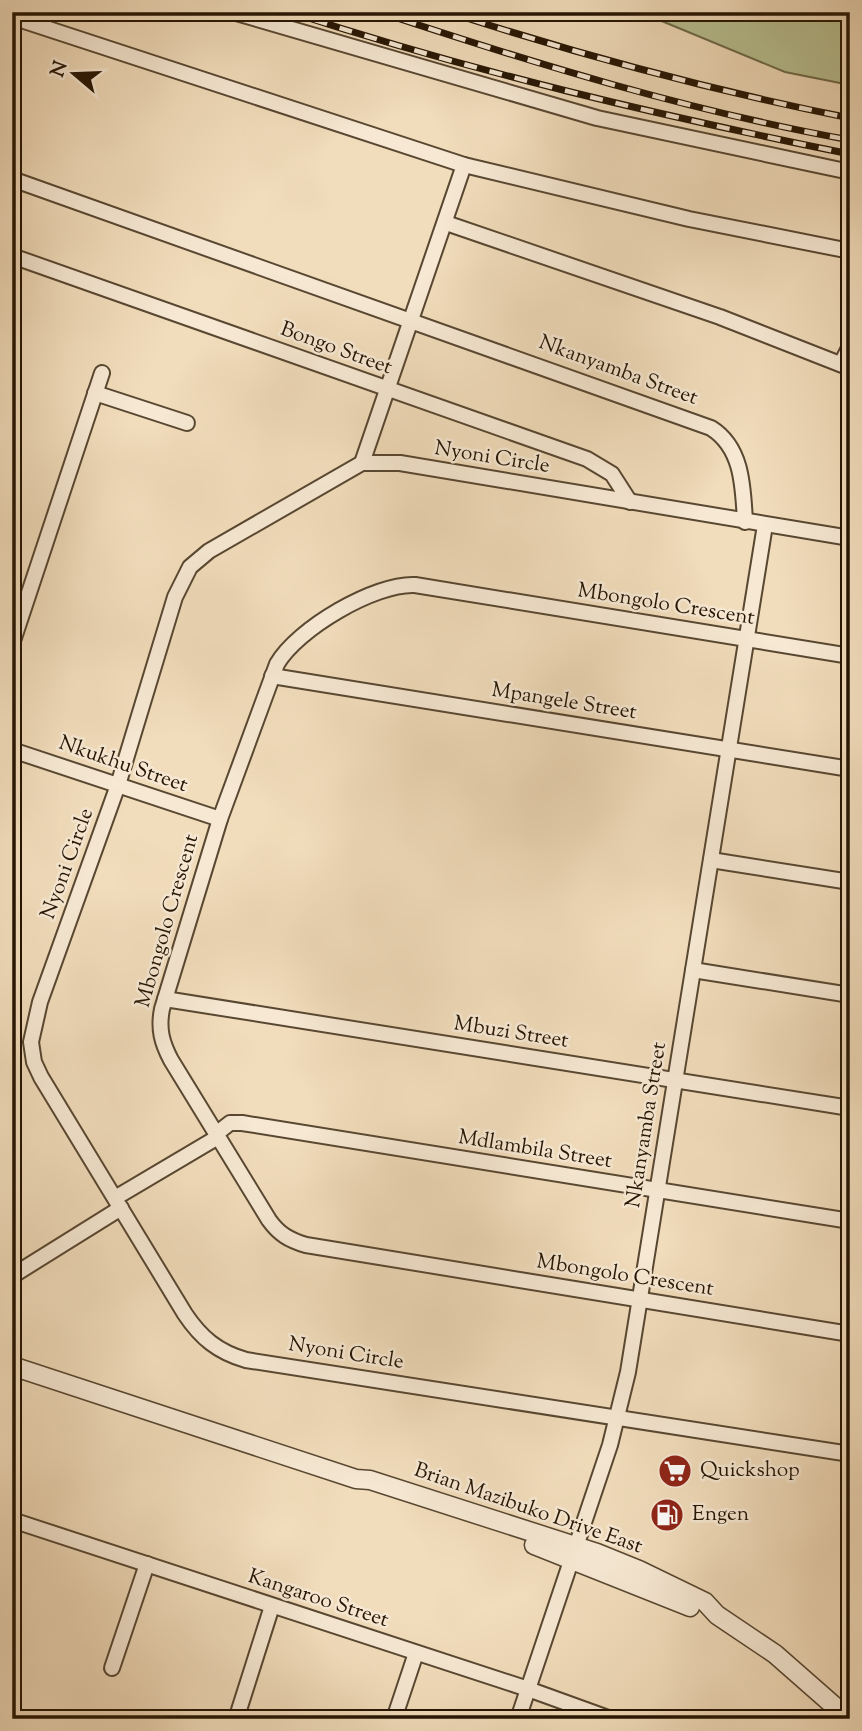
<svg xmlns="http://www.w3.org/2000/svg" width="862" height="1731" font-family="'Sorts Mill Goudy',serif">
  <rect width="100%" height="100%" fill="#f1dcbb"/>
  <filter id="stains"><feTurbulence type="fractalNoise" baseFrequency=".00286" numOctaves="4"/><feColorMatrix values="0 0 0 0 .2 0 0 0 0 .09 0 0 0 0 .02 0 0 0 .5 -.17"/></filter>
  <radialGradient id="worn" r=".72"><stop offset=".6" stop-color="#630" stop-opacity="0"/><stop offset="1" stop-color="#630" stop-opacity=".3"/></radialGradient>
  <polygon fill="#b8c091" stroke="#6e6a4a" stroke-width="2" points="632,12 850,12 850,85 785,72 652,17"/>
  <g fill="none" stroke-linecap="round" stroke-linejoin="round">
    <defs>
      <g id="minor">
        <polyline points="233,12 597,118 850,172"/>
        <polyline points="12,17 464,165 689,219 850,251"/>
        <path d="M12,179l699,249c32,20 32,60 34,94"/>
        <polyline points="446,223 720,317 850,368"/>
        <polyline points="12,256 587,459 612,474 630,502"/>
        <polyline points="841,364 850,346"/>
        <polyline points="95,393 187,423"/>
        <polyline points="362,463 464,165"/>
        <path d="M850,538l-450,-75h-38l-153,88 -19,16 -15,30 -57,188 -78,217 -9,40 3,20 7,15 144,237c16,24 33,38 61,46l604,94"/>
        <polyline points="12,644 102,373"/>
        <path d="M850,656l-435,-71c-40,-2 -118,44 -138,79l-57,155 -58,190c-4,20 0,34 9,51l98,160c10,14 20,20 37,25l544,89"/>
        <polyline points="272,676 850,769"/>
        <polyline points="12,750 220,819"/>
        <polyline points="711,860 850,882"/>
        <polyline points="693,970 850,995"/>
        <polyline points="165,999 850,1108"/>
        <polyline points="216,1134 230,1123 242,1123 850,1221"/>
        <polyline points="115,1198 218,1137"/>
        <polyline points="12,1276 121,1208"/>
        <polyline points="12,1520 528,1689 611,1719"/>
        <polyline points="112,1668 147,1564"/>
        <polyline points="239,1710 272,1606"/>
        <polyline points="394,1719 416,1653"/>
        <polyline points="518,1719 610,1445 628,1372 765,525"/>
      </g>
      <g id="tertiary">
        <polyline points="12,1366 356,1479 370,1480 597,1553 639,1570 705,1602 717,1615 775,1654 849,1719"/>
        <polyline points="534,1545 690,1607"/>
      </g>
    </defs>
    <use href="#minor" stroke="#584731" stroke-width="18"/>
    <use href="#tertiary" stroke="#584731" stroke-width="21"/>
    <use href="#minor" stroke="#f6e8d3" stroke-width="14"/>
    <use href="#tertiary" stroke="#f6e8d3" stroke-width="18"/>
    <defs>
      <g id="rail">
        <path d="M290,12c183,60 371,104 560,142"/>
        <path d="M379,12c154,51 310,99 471,128"/>
        <path d="M448,12c132,43 266,79 402,106"/>
      </g>
    </defs>
    <use href="#rail" stroke="#251503" stroke-width="7"/>
    <use href="#rail" stroke="#f6e8d3" stroke-width="4.5" stroke-dasharray="13" stroke-linecap="butt"/>
  </g>
  <defs>
    <symbol id="supermarket-disc" viewBox="-11 -11 22 22"><circle r="9.5" fill="#8f2418" stroke="#f6e8d3"/><path d="M-6-5.5h2.5l.6 2H6L4.5 2H-2.5L-4.4-4H-6ZM-1.5 3.2a1.3 1.3 0 1 0 .1 0ZM3 3.2a1.3 1.3 0 1 0 .1 0Z" fill="#fff"/></symbol>
    <symbol id="fuel-disc" viewBox="-11 -11 22 22"><circle r="9.5" fill="#8f2418" stroke="#f6e8d3"/><path d="M-5.5-6h7V0h2V4h1.3V-2.5L3-4.5l.8-.8L6-3V5H2.5V1h-1V6h-7ZM-4.2-4.7v3.2H.2V-4.7Z" fill="#fff"/></symbol>
  </defs>
  <g fill-rule="evenodd">
    <use href="#supermarket-disc" x="656" y="1452" width="38" height="38"/>
    <use href="#fuel-disc" x="648" y="1496" width="38" height="38"/>
  </g>
  <g text-anchor="middle" dominant-baseline="central" stroke-width="5" stroke-linejoin="round" paint-order="stroke">
    <g font-size="21" fill="#251503" stroke="#f6e8d3">
      <text transform="translate(336 349) rotate(20)">Bongo Street</text>
      <text transform="translate(618 371) rotate(20)">Nkanyamba Street</text>
      <text transform="translate(492 458) rotate(9)">Nyoni Circle</text>
      <text transform="translate(666 605) rotate(9)">Mbongolo Crescent</text>
      <text transform="translate(564 702) rotate(9)">Mpangele Street</text>
      <text transform="translate(123 765) rotate(19)">Nkukhu Street</text>
      <text transform="translate(68 864) rotate(-70)">Nyoni Circle</text>
      <text transform="translate(168 921) rotate(-74)">Mbongolo Crescent</text>
      <text transform="translate(511 1033) rotate(9)">Mbuzi Street</text>
      <text transform="translate(647 1125) rotate(-81)">Nkanyamba Street</text>
      <text transform="translate(535 1150) rotate(9)">Mdlambila Street</text>
      <text transform="translate(625 1276) rotate(9)">Mbongolo Crescent</text>
      <text transform="translate(346 1354) rotate(9)">Nyoni Circle</text>
      <text transform="translate(528 1509) rotate(19)">Brian Mazibuko Drive East</text>
      <text transform="translate(318 1599) rotate(18)">Kangaroo Street</text>
    </g>
    <g font-size="21" fill="#251503" stroke="#f6e8d3" text-anchor="start">
      <text x="700" y="1471">Quickshop</text>
      <text x="692" y="1515">Engen</text>
    </g>
  </g>
  <rect width="862" height="1731" fill="none" stroke="#f1dcbb" stroke-width="42"/>
  <rect x="14" y="14" width="834" height="1703" fill="none" stroke="#251503" stroke-width="3.5"/>
  <rect x="21" y="21" width="820" height="1689" fill="none" stroke="#251503" stroke-width="2"/>
  <g transform="translate(74 74) rotate(289)" stroke="#f6e8d3" stroke-width="5" paint-order="stroke">
  <path d="M0-5L12 26L0 18L-12 26Z" fill="#251503"/>
  <text y="-10" font-size="19" font-weight="bold" text-anchor="middle" fill="#251503">N</text>
  </g>
  <rect width="100%" height="100%" filter="url(#stains)"/>
  <rect width="100%" height="100%" fill="url(#worn)"/>
</svg>
